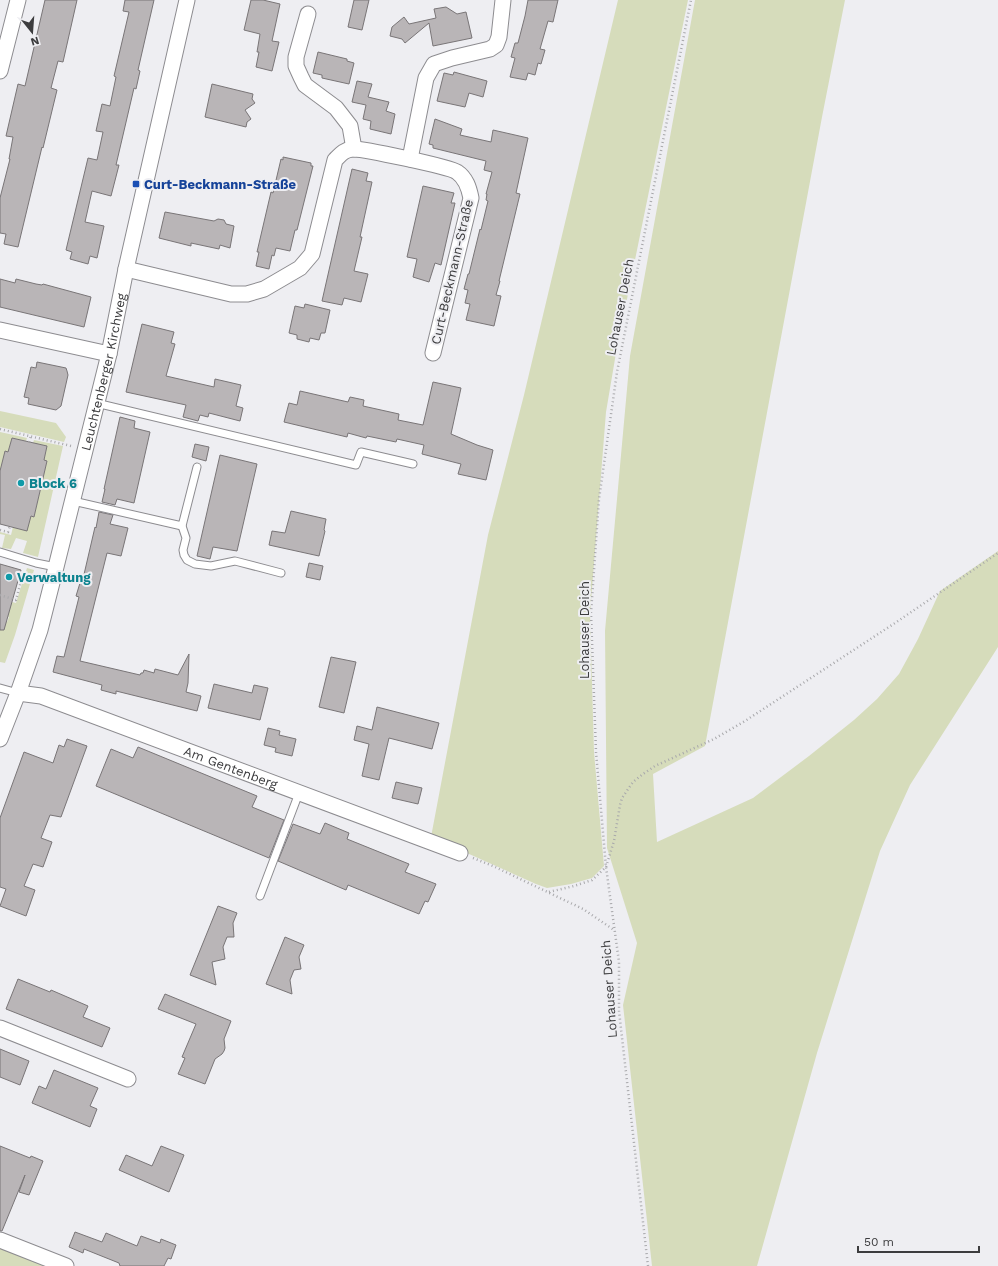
<svg xmlns="http://www.w3.org/2000/svg" width="998" height="1266" font-family="'Work Sans',sans-serif">
  <rect width="100%" height="100%" fill="#eeeef2"/>
  <g fill="#d6dcbb">
    <polygon points="618,0 688,0 616,353 606,412 590,614 594,752 604,866 592,878 571,884 547,888 536,884 431,837 488,535 524,395"/>
    <polygon points="695,0 845,0 822,117 705,746 653,774 657,842 753,798 809,756 854,720 877,699 899,674 918,639 940,591 998,551 998,647 910,785 880,851 817,1053 757,1266 652,1266 623,1005 637,943 607,848 605,631 630,356"/>
    <polygon points="0,411 56,423 66,437 64,442 0,427"/>
    <polygon points="0,432 27,438 26,441 12,438 8,452 5,451 0,471"/>
    <polygon points="34,440 63,446 38,557 23,553 27,541 16,538 11,549 2,548 5,535 0,534 0,532 11,535 13,527 30,516 34,517 47,461 44,460 47,446 33,443"/>
    <polygon points="27,568 34,570 15,635 5,663 0,662 0,620 7,622 9,617 0,614 0,599 16,603"/>
    <polygon points="0,1241 69,1266 0,1266"/>
  </g>
  <g fill="#b9b5b7" stroke="#797577">
    <polygon points="45,0 77,0 63,62 58,61 51,88 57,90 43,148 42,147 18,247 4,244 6,234 0,233 0,198 10,159 9,159 13,137 6,136 18,84 25,86"/>
    <polygon points="125,0 154,0 138,70 140,71 136,89 134,88 116,165 119,165 111,196 92,191 85,222 104,226 97,258 90,256 88,264 70,259 72,252 66,250 88,158 97,160 103,132 96,131 102,104 110,106 116,77 114,76 129,12 123,11"/>
    <polygon points="251,0 263,0 280,4 272,41 279,42 272,71 256,67 259,52 257,52 260,34 244,30"/>
    <polygon points="354,0 369,0 362,30 348,27"/>
    <polygon points="528,0 558,0 553,22 548,21 540,49 545,50 541,64 538,63 535,75 528,73 526,80 510,77 515,58 511,57 515,43 518,43 525,16"/>
    <polygon points="446,7 457,14 466,12 472,38 433,46 429,23 405,43 402,39 390,36 392,27 404,17 409,24 436,18 434,9"/>
    <polygon points="318,52 347,59 347,61 354,63 349,84 322,78 322,75 313,73"/>
    <polygon points="454,72 487,81 483,97 469,93 465,107 437,101 444,73 453,75"/>
    <polygon points="357,81 372,84 368,97 389,102 386,111 395,114 391,134 370,129 371,121 363,119 366,105 352,102"/>
    <polygon points="212,84 253,94 252,99 255,103 245,110 251,119 247,122 246,127 205,117"/>
    <polygon points="435,119 462,129 460,135 491,142 493,130 528,138 516,193 520,194 499,281 500,281 496,295 501,296 494,326 466,320 470,304 465,303 468,290 464,289 468,274 469,274 480,229 481,230 488,201 486,200 487,194 486,194 492,172 484,170 486,161 433,148 433,145 429,144"/>
    <polygon points="283,157 311,163 311,166 313,166 297,230 295,230 290,251 276,248 274,256 272,255 269,269 256,266 259,252 257,252 271,192 273,193 281,159 283,160"/>
    <polygon points="352,169 368,173 366,181 372,182 360,237 362,237 354,271 368,274 361,302 344,298 342,305 322,301"/>
    <polygon points="423,186 454,193 451,203 455,203 441,265 435,263 429,282 413,277 417,259 407,257"/>
    <polygon points="165,212 214,221 218,219 224,220 226,224 234,226 230,248 220,245 219,249 191,243 191,246 159,238"/>
    <polygon points="0,279 15,283 16,279 36,284 42,285 43,284 91,297 84,327 0,307"/>
    <polygon points="305,304 330,310 325,333 321,333 319,340 310,338 309,342 297,339 297,335 289,333 295,306 304,308"/>
    <polygon points="142,324 174,332 171,343 175,344 166,376 214,387 215,379 241,385 236,406 243,408 240,421 209,413 208,417 200,415 198,421 183,417 186,405 126,392"/>
    <polygon points="37,362 66,368 67,371 68,375 61,406 56,410 28,404 29,398 24,397 31,367 36,368"/>
    <polygon points="433,382 461,388 451,434 477,445 493,450 486,480 458,474 461,464 422,454 424,445 397,439 396,442 367,436 366,438 348,433 347,437 284,422 289,403 297,405 300,391 348,402 350,397 364,400 363,406 399,414 398,420 423,425"/>
    <polygon points="120,417 135,421 134,428 150,432 134,503 117,499 115,505 102,502 105,489 104,489"/>
    <polygon points="12,438 47,446 44,460 47,461 34,517 31,516 27,531 0,524 0,471 5,451 8,452"/>
    <polygon points="195,444 209,447 206,461 192,457"/>
    <polygon points="220,455 257,464 237,551 213,547 210,559 197,556"/>
    <polygon points="291,511 326,519 324,530 325,531 319,556 269,545 272,531 285,533"/>
    <polygon points="99,512 113,515 110,524 128,528 121,556 107,553 80,661 140,675 141,673 143,673 144,670 154,673 155,669 178,675 189,654 188,683 186,692 201,696 197,711 116,691 116,694 101,690 102,685 53,672 57,656 64,657 79,597 76,596 80,583 82,583 95,527 96,528"/>
    <polygon points="309,563 323,566 320,580 306,577"/>
    <polygon points="0,564 21,570 4,630 0,630"/>
    <polygon points="331,657 356,662 344,713 319,707"/>
    <polygon points="214,684 252,693 254,685 268,688 260,720 208,708"/>
    <polygon points="377,707 439,723 432,749 389,738 379,780 362,776 369,744 354,740 357,726 372,730"/>
    <polygon points="268,728 280,731 279,735 296,739 292,756 275,752 276,748 264,745"/>
    <polygon points="67,739 87,746 61,817 50,815 41,838 52,842 43,867 33,864 24,886 35,890 26,916 0,906 6,889 0,887 0,818 24,752 53,763 59,745 64,747"/>
    <polygon points="138,747 257,796 252,807 284,820 269,858 96,786 111,749 133,758"/>
    <polygon points="396,782 422,788 418,804 392,798"/>
    <polygon points="325,823 349,833 347,839 409,864 405,872 436,884 428,902 425,901 419,914 348,885 346,890 278,861 293,824 320,834"/>
    <polygon points="218,906 237,913 233,923 234,937 227,937 223,947 225,959 212,962 216,985 190,975"/>
    <polygon points="285,937 304,945 299,957 301,969 294,970 290,980 292,994 266,984"/>
    <polygon points="18,979 50,992 51,990 88,1006 83,1017 110,1028 102,1047 6,1009"/>
    <polygon points="165,994 231,1021 224,1039 225,1048 224,1051 222,1054 215,1059 205,1084 178,1074 185,1058 182,1057 196,1024 158,1009"/>
    <polygon points="0,1049 29,1061 20,1085 0,1077"/>
    <polygon points="54,1070 98,1088 90,1106 97,1109 90,1127 32,1103 39,1086 46,1089"/>
    <polygon points="0,1146 30,1158 31,1156 43,1161 29,1195 19,1192 25,1175 2,1231 0,1231"/>
    <polygon points="161,1146 184,1155 169,1192 119,1170 126,1155 152,1166"/>
    <polygon points="75,1232 102,1242 106,1233 137,1246 141,1236 160,1243 161,1239 176,1245 171,1259 168,1258 164,1266 120,1266 119,1263 84,1249 83,1253 69,1247"/>
  </g>
  <g fill="none" stroke-linecap="round" stroke-linejoin="round">
    <defs>
      <g id="service">
        <polyline points="96,403 356,465 361,452 413,464"/>
        <polyline points="73,501 182,526 197,467"/>
        <polyline points="182,526 186,538 183,550 184,555 187,560 195,564 211,566 235,561 281,573"/>
        <polyline points="0,552 36,563 56,567"/>
        <polyline points="0,688 18,693"/>
        <polyline points="260,896 299,793"/>
      </g>
      <g id="minor">
        <polyline points="308,14 296,57 296,66 301,77 305,85 336,108 350,126 354,149"/>
        <polyline points="0,71 18,0"/>
        <polyline points="410,159 426,78 434,64 452,58 490,49 496,45 499,37 503,0"/>
        <path d="M126,269l105,25h16l17,-5 36,-21 12,-14 23,-94c6,-6 9,-10 17,-11 9,-1 98,18 105,23 9,6 12,16 14,26l-38,155"/>
        <polyline points="0,330 109,354"/>
        <path id="s1" d="M18,693l23,3 419,157"/>
        <path id="s2" d="M0,739l18,-46 22,-63 16,-63 53,-213 17,-85 61,-269"/>
        <polyline points="0,1028 128,1079"/>
        <polyline points="0,1240 66,1266"/>
      </g>
    </defs>
    <use href="#service" stroke="#8d8c90" stroke-width="9"/>
    <use href="#minor" stroke="#8d8c90" stroke-width="17"/>
    <g stroke="#a8a8ab" stroke-width="2.5" stroke-dasharray="1 3" stroke-linecap="butt">
      <polyline points="0,429 71,446"/>
      <polyline points="29,442 31,436"/>
      <polyline points="0,530 8,532 10,526"/>
      <polyline points="0,595 16,600 24,570"/>
      <polyline points="473,858 493,866 583,909 614,930"/>
      <polyline points="549,892 574,886 592,880 606,867 614,841 620,805 622,798 633,782 643,774 655,766 714,739 745,721 895,623 998,553"/>
      <polyline points="648,1266 619,1011 619,962 606,867 596,752 591,613 599,499 617,372 691,0"/>
    </g>
    <use href="#service" stroke="#fff" stroke-width="7"/>
    <use href="#minor" stroke="#fff" stroke-width="15"/>
  </g>
  <rect fill="#1a4fb4" stroke="#eeeef2" stroke-width="1.5" x="132" y="180" width="8" height="8" rx="2"/>
  <g fill="#0f9aa8" stroke="#eeeef2" stroke-width="1.5">
    <circle cx="21" cy="483" r="4"/>
    <circle cx="9" cy="577" r="4"/>
  </g>
  <g text-anchor="middle" dominant-baseline="central" stroke-width="4" stroke-linejoin="round" paint-order="stroke">
    <g font-size="13" font-weight="bold" fill="#164399" stroke="#eeeef2" text-anchor="start">
      <text x="144" y="184">Curt-Beckmann-Straße</text>
    </g>
    <g font-size="13" fill="#3c3c3e" stroke="#eeeef2">
      <text transform="translate(452 272) rotate(-77)">Curt-Beckmann-Straße</text>
      <text transform="translate(620 307) rotate(-79)">Lohauser Deich</text>
      <text stroke="none"><textPath href="#s2" startOffset="382">Leuchtenberger Kirchweg</textPath></text>
      <text transform="translate(584 630) rotate(-90)">Lohauser Deich</text>
      <text stroke="none"><textPath href="#s1" startOffset="226">Am Gentenberg</textPath></text>
      <text transform="translate(609 989) rotate(-94)">Lohauser Deich</text>
    </g>
    <g font-size="13" font-weight="bold" fill="#0d838f" stroke="#eeeef2" text-anchor="start">
      <text x="29" y="483">Block 6</text>
      <text x="17" y="577">Verwaltung</text>
    </g>
  </g>
  <g transform="translate(32 32) rotate(163)" stroke="#eeeef2" stroke-width="3" paint-order="stroke">
  <path d="M0-3L7 15L0 10L-7 15Z" fill="#3c3c3e"/>
  <text y="-6" font-size="11" font-weight="bold" text-anchor="middle" fill="#3c3c3e">N</text>
  </g>
  <path d="M858 1246v6h121v-6" fill="none" stroke="#3c3c3e" stroke-width="2"/>
  <text x="864" y="1246" font-size="12" fill="#3c3c3e" stroke="#eeeef2" stroke-width="3" paint-order="stroke">50 m</text>
</svg>
